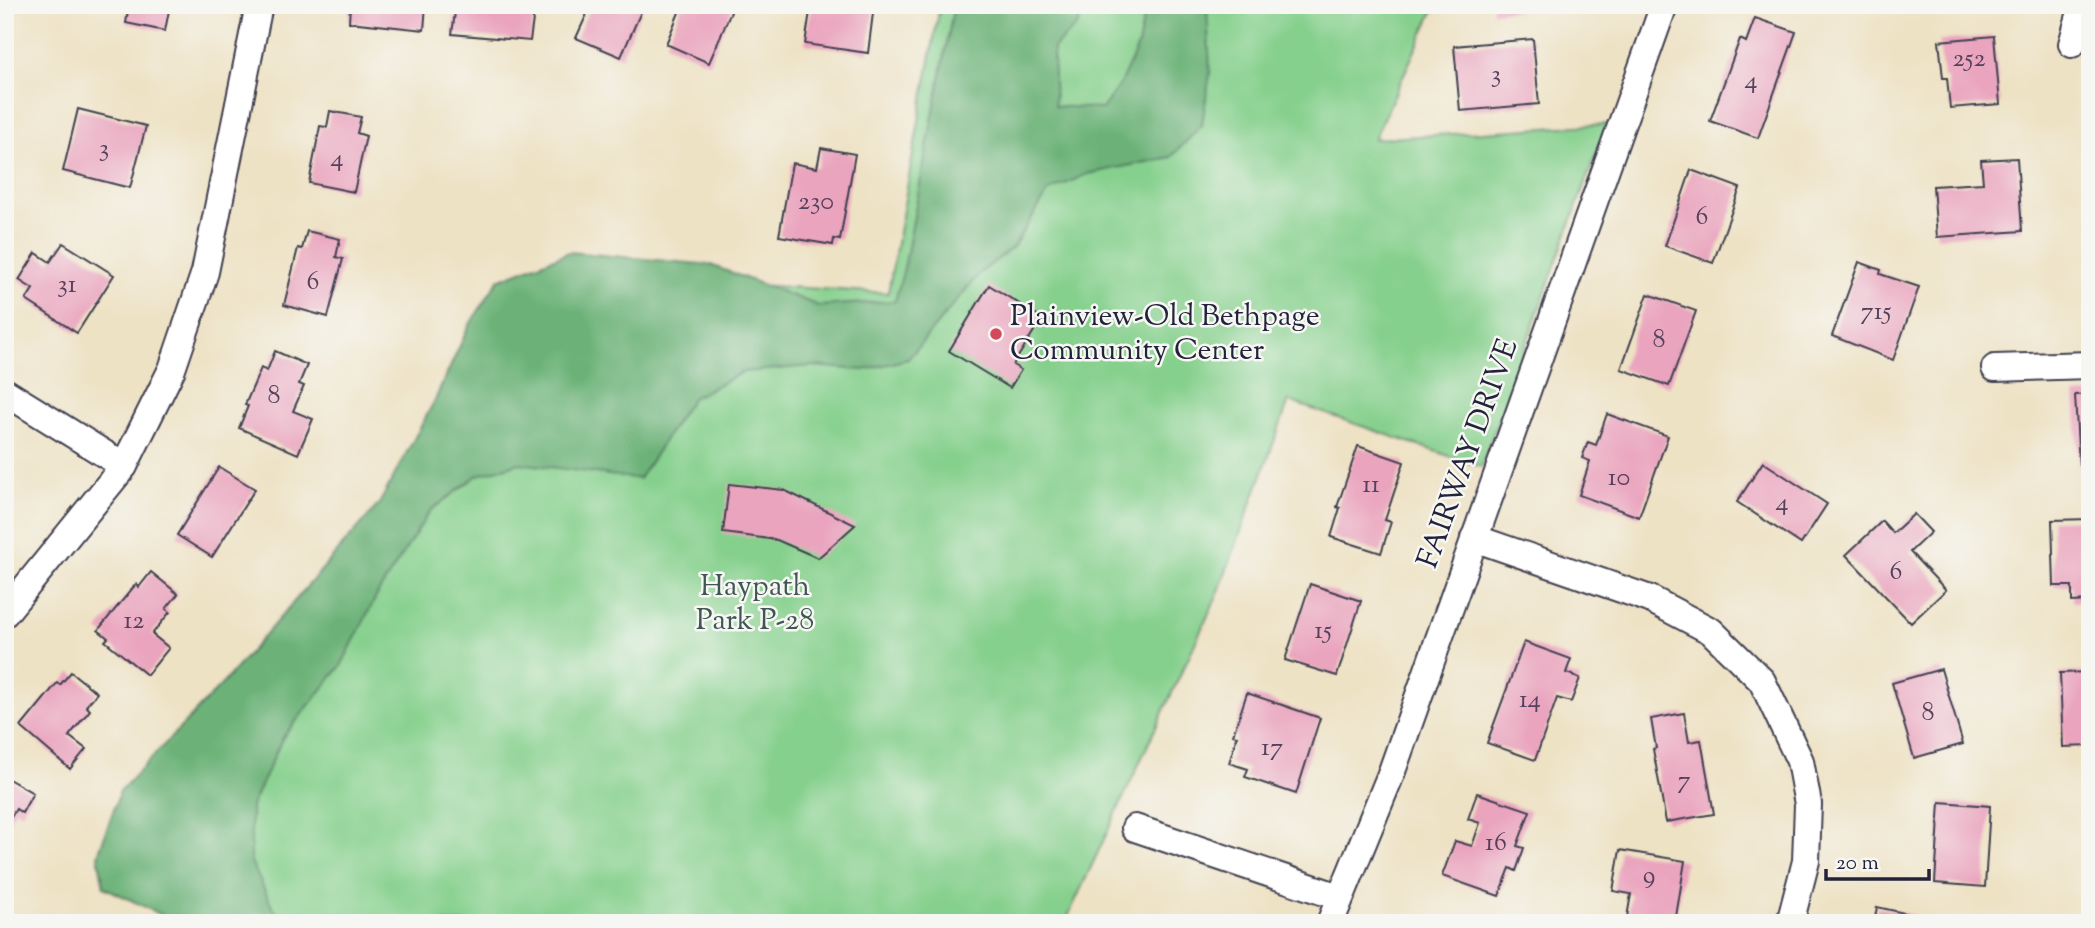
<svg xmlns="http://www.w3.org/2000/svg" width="2095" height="928" font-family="'Sorts Mill Goudy',serif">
  <rect width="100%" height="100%" fill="#f6f6f2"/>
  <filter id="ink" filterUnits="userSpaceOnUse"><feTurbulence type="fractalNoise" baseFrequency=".0143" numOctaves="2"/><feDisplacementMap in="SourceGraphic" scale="14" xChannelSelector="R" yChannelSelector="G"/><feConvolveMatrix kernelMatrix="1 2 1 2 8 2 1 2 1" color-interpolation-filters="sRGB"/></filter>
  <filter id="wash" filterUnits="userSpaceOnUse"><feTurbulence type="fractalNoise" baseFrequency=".00686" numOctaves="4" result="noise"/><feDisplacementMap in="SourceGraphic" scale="28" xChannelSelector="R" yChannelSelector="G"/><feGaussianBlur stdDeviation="1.57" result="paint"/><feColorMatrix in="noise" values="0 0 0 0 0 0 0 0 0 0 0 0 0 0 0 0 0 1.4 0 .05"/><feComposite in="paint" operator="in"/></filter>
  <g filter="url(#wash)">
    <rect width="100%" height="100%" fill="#eee2c5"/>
    <polygon fill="#86d08d" stroke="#547964" stroke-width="2" points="940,5 1436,5 1374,139 1607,124 1481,467 1289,401 1217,596 1065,923 210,923 242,697 556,273 888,293"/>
    <polygon fill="#6cb278" stroke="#476a5a" stroke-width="2" points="954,5 1085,5 1077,26 1053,48 1055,106 1102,109 1121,82 1138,46 1146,5 1207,5 1210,73 1202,125 1171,157 1087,174 1049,191 1013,247 979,274 908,359 864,370 812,366 743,372 692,398 639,479 520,463 478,475 430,511 378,593 341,666 283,737 251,806 251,862 274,910 294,923 178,923 104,887 98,855 120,791 224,682 379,504 435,400 469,326 498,280 569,252 711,265 819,306 895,301 904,268"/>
    <g id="blocks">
      <g fill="#eaa4be">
        <polygon points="129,5 170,5 165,31 126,23"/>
        <polygon points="350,5 426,5 424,30 349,22"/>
        <polygon points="456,5 535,5 530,41 452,34"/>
        <polygon points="591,5 644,5 621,57 576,38"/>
        <polygon points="682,5 734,5 709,63 666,44"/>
        <polygon points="811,5 874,5 868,53 805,44"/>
        <polygon points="1492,5 1563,5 1563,7 1492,12"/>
        <polygon points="1755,18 1796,32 1758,138 1710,121 1740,39 1746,42"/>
        <polygon points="1994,36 2000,104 1950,108 1947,78 1943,78 1939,41"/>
        <polygon points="1533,39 1539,104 1460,111 1454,46"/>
        <polygon points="78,109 146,126 130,188 63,171"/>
        <polygon points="330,111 361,117 357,133 366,136 354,192 309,183 320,126 327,127"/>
        <polygon points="821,148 855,154 840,240 834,239 833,245 779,236 792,163 817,168"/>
        <polygon points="2017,158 2022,231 1937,237 1933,186 1983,183 1981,160"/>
        <polygon points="1691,170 1740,188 1713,263 1665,246"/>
        <polygon points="307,231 340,239 336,257 343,259 328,317 284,305 298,248 302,249"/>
        <polygon points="63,243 114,275 77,333 26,300 33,289 19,280 36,253 50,262"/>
        <polygon points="1859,262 1881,270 1880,274 1919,287 1893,360 1832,336"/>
        <polygon points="989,285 1042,318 1013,365 1021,370 1010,388 949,351"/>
        <polygon points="1648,294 1696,311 1669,386 1621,369"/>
        <polygon points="275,351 307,365 299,384 304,386 293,411 313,419 298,454 239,428 248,406 245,405 261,368 267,371"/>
        <polygon points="2090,394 2090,465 2079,465 2075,395"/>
        <polygon points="1607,414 1668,436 1639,517 1579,495 1590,461 1582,458 1588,442 1596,445"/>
        <polygon points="1358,446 1404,462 1385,520 1391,522 1381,553 1331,537 1340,508 1337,507"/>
        <polygon points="1763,462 1827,504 1801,544 1737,502"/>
        <polygon points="219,467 255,489 212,557 177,535"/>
        <polygon points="729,484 784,490 855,525 818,558 777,540 723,533"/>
        <polygon points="1914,514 1931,532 1910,552 1946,590 1911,623 1846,555 1882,521 1893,533"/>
        <polygon points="2090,519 2090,601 2072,602 2072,586 2054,586 2052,520"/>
        <polygon points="151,572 178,594 166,609 170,612 152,634 169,648 147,675 105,641 108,638 98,630 136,584 139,587"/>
        <polygon points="1310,584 1361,601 1337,676 1285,660"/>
        <polygon points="1524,642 1571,659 1566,673 1580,678 1571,702 1557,698 1535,760 1487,743"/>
        <polygon points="1941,669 1963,744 1914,758 1892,683"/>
        <polygon points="71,672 97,693 86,706 90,710 69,736 86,749 70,769 21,727 57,683 60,685"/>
        <polygon points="2090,672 2090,746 2063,747 2060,673"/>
        <polygon points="1247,693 1320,718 1296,794 1245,777 1248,769 1229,763 1237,736 1233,735"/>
        <polygon points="1684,713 1689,742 1701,740 1714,814 1666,822 1653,749 1656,748 1651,719"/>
        <polygon points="5,777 33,793 22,813 16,809 5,827"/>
        <polygon points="1477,793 1530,811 1517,846 1524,848 1516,871 1510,868 1499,896 1442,876 1455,841 1472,846 1480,823 1468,819"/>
        <polygon points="1940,802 1990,806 1985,887 1935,883"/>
        <polygon points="1620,850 1685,861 1675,923 1626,923 1631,894 1613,891"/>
        <polygon points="1877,907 1927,918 1926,923 1874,923"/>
      </g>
    </g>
  </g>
  <g filter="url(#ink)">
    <use href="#blocks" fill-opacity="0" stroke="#413f50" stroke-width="2"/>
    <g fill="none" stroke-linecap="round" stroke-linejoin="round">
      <defs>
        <g id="street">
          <polyline points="2072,44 2083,5"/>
          <polyline points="1995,368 2090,365"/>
          <polyline points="5,392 124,466"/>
          <polyline points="1474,538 1650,599 1711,631 1762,681 1800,761 1808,804 1806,861 1790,923"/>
          <polyline points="5,613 124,466 172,369 205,272 259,5"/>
          <polyline points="1135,828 1339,897"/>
          <polyline points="1330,923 1391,774 1664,5"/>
        </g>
      </defs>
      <use href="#street" stroke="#413f50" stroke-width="30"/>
      <use href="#street" stroke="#fff" stroke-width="26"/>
    </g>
  </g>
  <circle fill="#d1495b" stroke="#f6f6f2" stroke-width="2.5" cx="996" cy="334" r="7"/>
  <g text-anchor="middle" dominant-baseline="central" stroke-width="5" stroke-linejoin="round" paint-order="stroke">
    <g font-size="26" fill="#54425c">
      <text x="1969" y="59">252</text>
      <text x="1496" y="75">3</text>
      <text x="1751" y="81">4</text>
      <text x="104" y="149">3</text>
      <text x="337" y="159">4</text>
      <text x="816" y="202">230</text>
      <text x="1702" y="217">6</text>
      <text x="313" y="282">6</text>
      <text x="67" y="285">31</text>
      <text x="1876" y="312">715</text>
      <text x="1659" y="340">8</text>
      <text x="274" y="396">8</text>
      <text x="1619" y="478">10</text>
      <text x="1371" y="485">11</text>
      <text x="1782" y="503">4</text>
      <text x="1896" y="572">6</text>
      <text x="134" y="621">12</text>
      <text x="1323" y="631">15</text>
      <text x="1530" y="700">14</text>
      <text x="1928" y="713">8</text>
      <text x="1272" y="748">17</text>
      <text x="1684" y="781">7</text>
      <text x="1496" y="843">16</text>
      <text x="1649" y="876">9</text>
    </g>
    <g font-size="30" fill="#22223b" stroke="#f6f6f2" text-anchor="start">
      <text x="1010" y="317">Plainview-Old Bethpage<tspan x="1010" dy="34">Community Center</tspan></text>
    </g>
    <g font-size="30" fill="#22223b" stroke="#f6f6f2">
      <text transform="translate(1469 454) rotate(-70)">FAIRWAY DRIVE</text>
    </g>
    <g font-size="30" fill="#405654" stroke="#f6f6f2">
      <text x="755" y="587">Haypath<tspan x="755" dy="34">Park P-28</tspan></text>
    </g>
  </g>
  <rect width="2095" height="928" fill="none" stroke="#f6f6f2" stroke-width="28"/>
  <path d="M1826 869v10h103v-10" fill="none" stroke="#22223b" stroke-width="3.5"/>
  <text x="1836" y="869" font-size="21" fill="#22223b" stroke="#f6f6f2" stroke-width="5" paint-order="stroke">20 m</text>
</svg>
